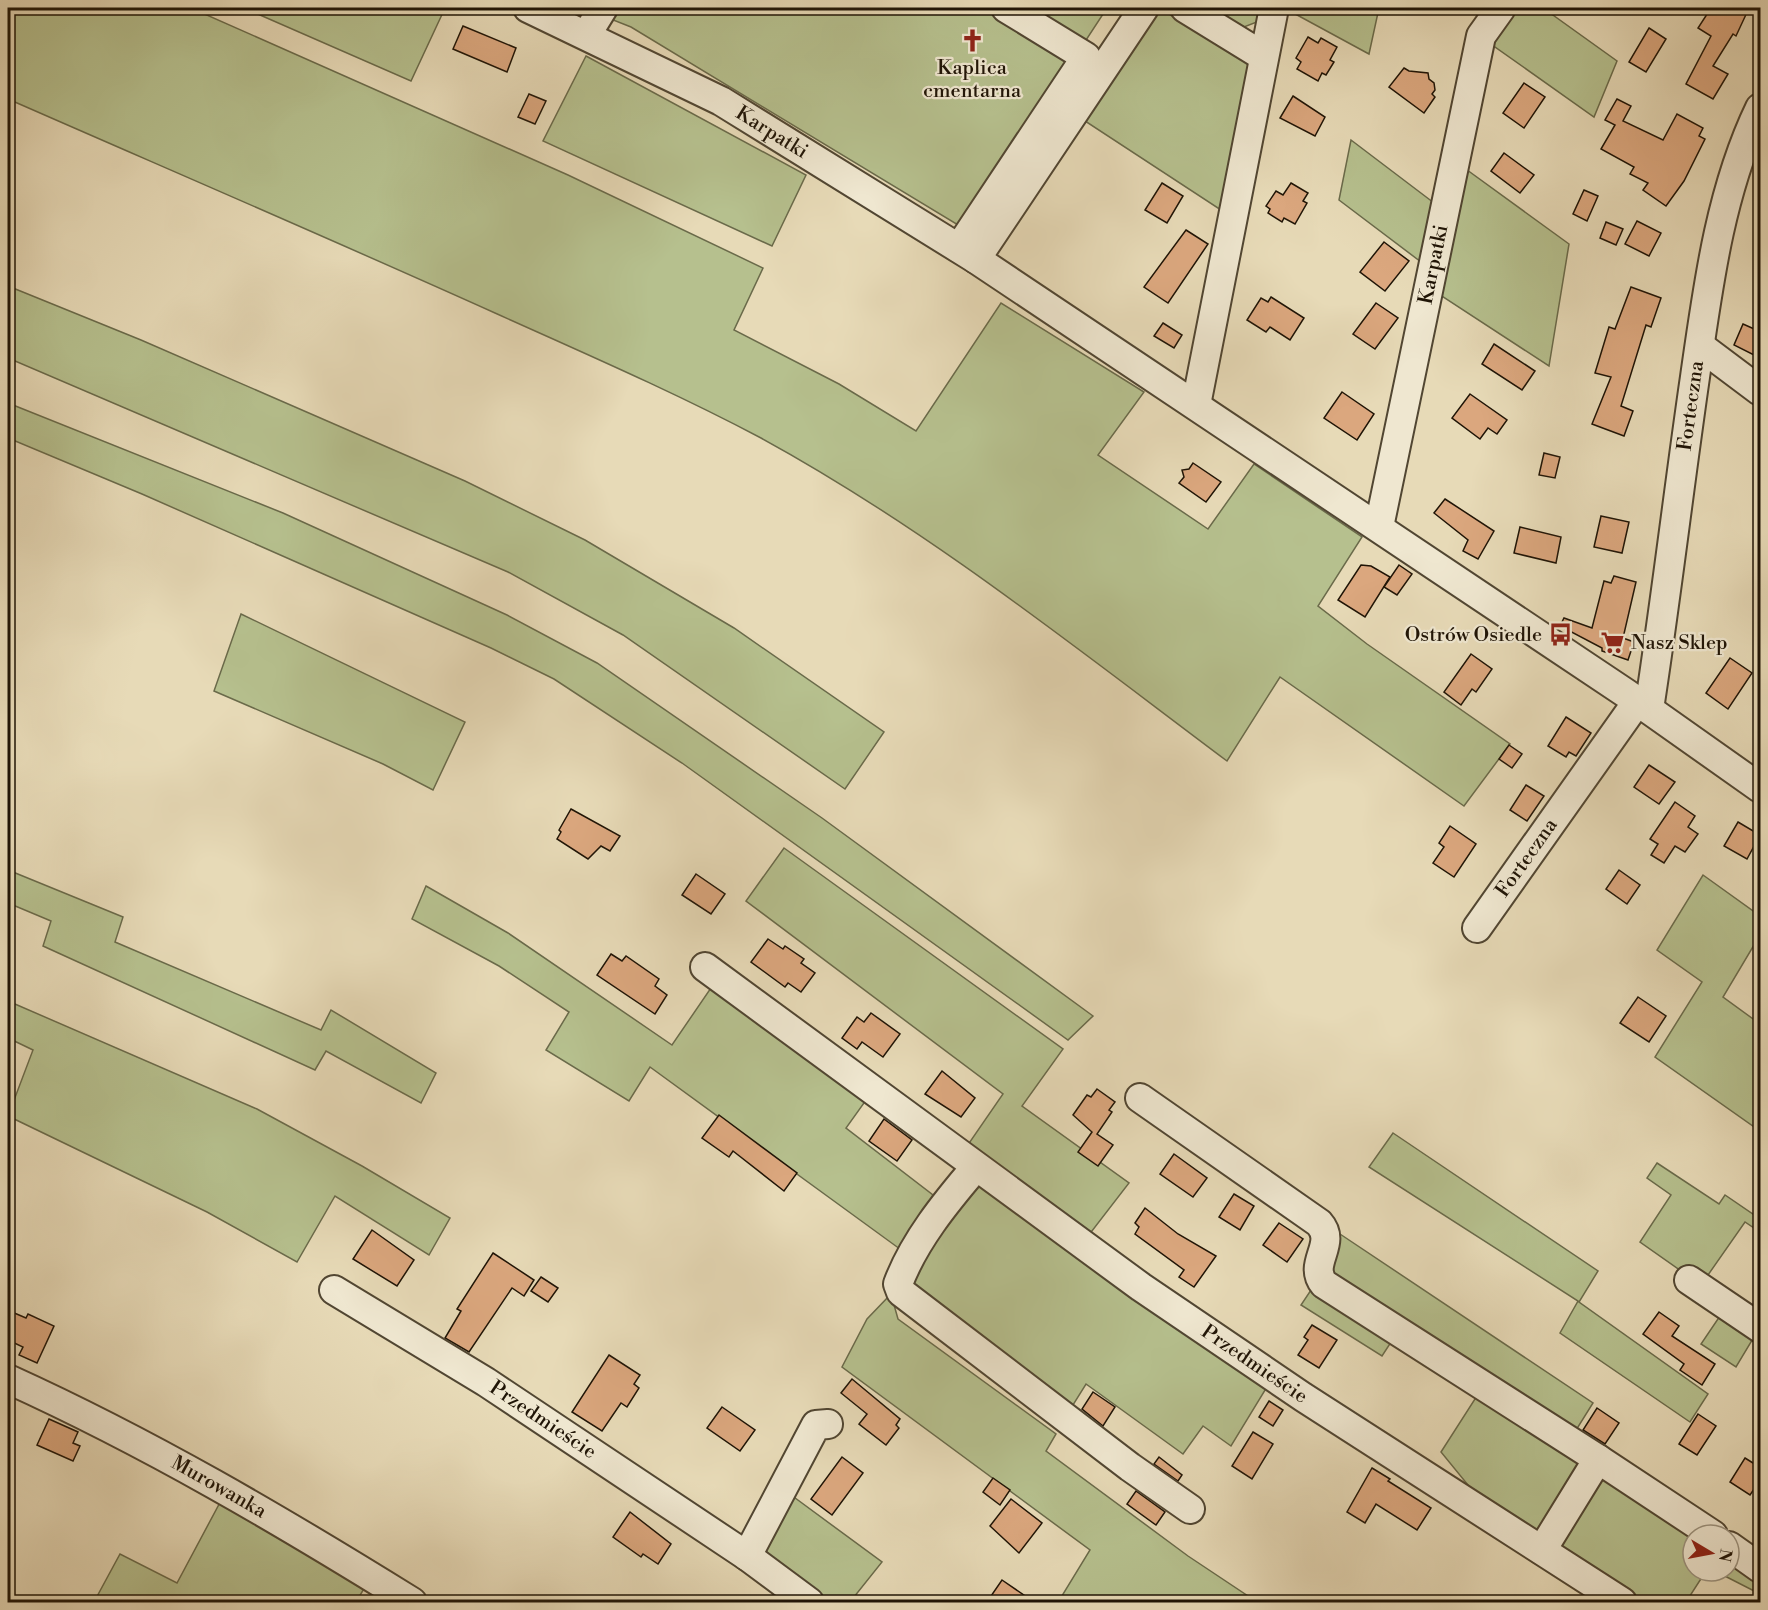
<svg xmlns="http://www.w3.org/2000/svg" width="1768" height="1610" font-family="'Libre Bodoni',serif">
  <rect width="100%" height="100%" fill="#e7dab7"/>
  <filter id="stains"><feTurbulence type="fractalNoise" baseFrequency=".00333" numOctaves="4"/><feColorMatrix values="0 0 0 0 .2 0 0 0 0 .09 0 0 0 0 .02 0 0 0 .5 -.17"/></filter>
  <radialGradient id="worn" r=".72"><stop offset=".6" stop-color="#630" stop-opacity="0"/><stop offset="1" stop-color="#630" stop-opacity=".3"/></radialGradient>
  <g fill="#b6c08e" stroke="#6a6a4a" stroke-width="1.5">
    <path d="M8,8h183l377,167 195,93 -29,62 105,54 77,47 85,-128 143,89 -46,63 110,74 46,-65 108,73 -44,69 49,38 143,100 -46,62 -184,-129 -53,84c-151,-113 -301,-233 -466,-323 -87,-46 -177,-85 -266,-125 -162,-73 -325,-143 -487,-214z"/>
    <polygon points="244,8 445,8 411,81"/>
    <polygon points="615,8 1107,8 963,228 631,27 608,18"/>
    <polygon points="1159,8 1253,64 1224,212 1085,121"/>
    <polygon points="1212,8 1264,8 1262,20 1244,27"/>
    <polygon points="1286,8 1379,8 1369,54 1286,9"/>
    <polygon points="1513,8 1543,8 1617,61 1594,117 1488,42"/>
    <polygon points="586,56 806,175 772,246 543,141"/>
    <polygon points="1351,140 1438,206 1425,265 1339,200"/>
    <polygon points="1463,167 1569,244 1549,366 1437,293"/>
    <polygon points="8,286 141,340 465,481 585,540 734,628 884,732 845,789 623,635 508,572 8,358"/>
    <polygon points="8,403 283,513 507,615 597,663 822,818 1093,1016 1068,1040 682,763 554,679 491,648 142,494 8,438"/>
    <polygon points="241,614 465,722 433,790 383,764 214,691"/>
    <polygon points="784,848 1063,1049 1022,1106 1129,1183 1085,1240 965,1149 1003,1094 746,901"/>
    <polygon points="8,870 123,917 115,942 321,1030 331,1010 436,1073 421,1103 326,1051 315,1070 43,946 51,921 8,903"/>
    <polygon points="1703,875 1760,916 1760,935 1723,997 1760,1024 1760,1131 1655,1057 1702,982 1657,950"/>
    <polygon points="426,886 508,933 672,1045 715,982 869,1096 846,1128 933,1195 904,1252 650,1067 629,1101 546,1050 569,1012 499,966 412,919"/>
    <polygon points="8,1001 257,1109 362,1166 450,1218 429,1255 335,1196 297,1262 207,1212 8,1116 33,1050 8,1038"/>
    <polygon points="1393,1133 1598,1271 1579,1302 1708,1394 1690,1422 1560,1333 1578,1301 1369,1167"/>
    <polygon points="1657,1163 1719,1204 1725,1195 1760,1219 1760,1232 1745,1222 1701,1285 1640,1242 1671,1195 1647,1178"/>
    <polygon points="987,1183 1270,1382 1231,1446 1203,1426 1183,1454 1086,1384 1068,1413 909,1293 919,1262 971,1184"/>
    <polygon points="1340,1234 1593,1403 1573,1435 1325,1275 1325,1261"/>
    <polygon points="1315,1284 1397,1333 1382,1356 1301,1305"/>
    <polygon points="891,1294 898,1319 1056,1434 1046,1451 1188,1556 1257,1602 1064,1602 1060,1599 1090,1550 842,1367 867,1319"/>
    <polygon points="1724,1310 1757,1332 1736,1367 1701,1344"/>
    <polygon points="1482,1388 1579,1454 1582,1468 1541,1533 1490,1512 1441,1452"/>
    <polygon points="1602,1476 1693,1535 1693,1571 1706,1571 1686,1602 1630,1602 1557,1543"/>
    <polygon points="787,1492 882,1562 850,1602 818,1602 764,1560 763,1538"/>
    <polygon points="224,1495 368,1582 356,1602 94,1602 120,1554 177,1583"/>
    <polygon points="1729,1554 1760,1576 1760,1594 1715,1571 1729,1571"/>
  </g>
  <g fill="#dba77e" stroke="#1f1406" stroke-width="1.5">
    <polygon points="1711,8 1749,8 1736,36 1733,34 1713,66 1728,74 1713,99 1686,84 1711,36 1698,28"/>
    <polygon points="463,26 516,48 507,72 453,49"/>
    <polygon points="1649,28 1666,39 1646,72 1629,62"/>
    <polygon points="1308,37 1318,43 1321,38 1337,47 1330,60 1334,62 1326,75 1322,73 1318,81 1297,69 1301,62 1296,58"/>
    <polygon points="1404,68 1409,71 1428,73 1429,79 1434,83 1435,90 1432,94 1435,97 1424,113 1389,87"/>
    <polygon points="1524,83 1545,97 1524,128 1503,113"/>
    <polygon points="529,94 546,101 535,124 518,117"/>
    <polygon points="1293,96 1325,117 1315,136 1280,118"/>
    <polygon points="1617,99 1631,106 1623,121 1663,140 1677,114 1703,128 1699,136 1705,139 1684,181 1666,206 1643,190 1648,183 1630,174 1634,167 1601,149 1615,125 1605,120"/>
    <polygon points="1504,153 1534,175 1520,193 1491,171"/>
    <polygon points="1162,183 1183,196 1167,223 1145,210"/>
    <polygon points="1291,183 1308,193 1303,201 1307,203 1295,224 1284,218 1282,222 1268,213 1270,209 1266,206 1276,191 1283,195"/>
    <polygon points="1584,190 1598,196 1587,221 1573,214"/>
    <polygon points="1637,221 1661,233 1649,256 1625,244"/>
    <polygon points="1606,222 1623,229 1616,245 1600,238"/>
    <polygon points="1186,230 1208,244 1168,303 1144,287"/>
    <polygon points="1384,242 1409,261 1385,291 1360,272"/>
    <polygon points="1631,287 1661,298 1651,327 1646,325 1621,406 1633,411 1624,436 1592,424 1611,377 1595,373 1609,327 1615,329"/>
    <polygon points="1271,297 1304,318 1290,340 1270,327 1266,332 1247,320 1261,298 1268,302"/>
    <polygon points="1376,303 1398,318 1375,349 1353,334"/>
    <polygon points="1163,323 1182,335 1174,348 1154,336"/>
    <polygon points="1743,324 1761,332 1761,347 1756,356 1734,345"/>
    <polygon points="1494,344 1535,371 1522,390 1482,364"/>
    <polygon points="1342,392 1374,414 1357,440 1324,418"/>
    <polygon points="1470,394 1507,420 1497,434 1488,428 1480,439 1452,418"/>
    <polygon points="1544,453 1560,457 1555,478 1539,475"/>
    <polygon points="1193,463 1221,482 1206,502 1179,483 1184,477 1182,470 1189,469"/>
    <polygon points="1445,499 1494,531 1478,559 1463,551 1468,540 1434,513"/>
    <polygon points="1601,516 1629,522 1622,553 1594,547"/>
    <polygon points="1520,527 1561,537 1556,563 1514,553"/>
    <polygon points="1361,565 1371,566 1390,577 1365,617 1338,600"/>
    <polygon points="1399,565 1412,574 1397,595 1384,587"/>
    <polygon points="1614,576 1636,582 1623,638 1634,642 1628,660 1602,651 1602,648 1560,626 1564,618 1592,628 1604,581 1611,583"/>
    <polygon points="1471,654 1492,669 1476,692 1472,689 1461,705 1444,692"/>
    <polygon points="1730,658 1752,673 1728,709 1706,693"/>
    <polygon points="1566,717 1591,733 1576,756 1569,752 1566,757 1548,746"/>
    <polygon points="1509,745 1522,754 1512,768 1499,759"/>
    <polygon points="1649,765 1675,782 1659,804 1634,787"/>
    <polygon points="1526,785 1544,796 1527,821 1510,810"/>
    <polygon points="1675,802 1695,816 1688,827 1698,834 1685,852 1675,846 1664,863 1651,855 1658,844 1650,839"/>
    <polygon points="571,809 620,836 610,851 601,846 588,859 557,839 561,832 559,830"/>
    <polygon points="1738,822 1760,835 1747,859 1724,846"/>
    <polygon points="1450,826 1476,844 1454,877 1433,863 1444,847 1439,843"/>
    <polygon points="1619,870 1640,885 1627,904 1606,889"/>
    <polygon points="696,874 725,894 711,914 682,895"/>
    <polygon points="768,939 783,949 785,946 804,959 801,963 815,973 801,992 788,983 785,987 751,962"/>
    <polygon points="611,954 622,961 626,956 659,979 655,986 667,995 655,1014 597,975"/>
    <polygon points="1638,997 1666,1016 1649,1042 1620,1023"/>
    <polygon points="871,1013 900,1034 883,1057 862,1042 857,1049 842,1038 857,1017 864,1022"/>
    <polygon points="942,1071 975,1098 961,1117 925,1094"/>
    <polygon points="1097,1089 1115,1102 1109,1110 1112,1112 1097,1134 1113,1145 1098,1166 1078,1152 1092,1132 1073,1115 1087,1095 1091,1097"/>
    <polygon points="719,1115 797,1173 784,1191 733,1151 729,1157 702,1138"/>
    <polygon points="884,1119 912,1140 897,1161 869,1141"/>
    <polygon points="1174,1154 1207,1178 1193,1197 1160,1174"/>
    <polygon points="1234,1194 1254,1206 1240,1230 1219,1217"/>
    <polygon points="1145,1208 1178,1234 1216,1256 1194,1287 1179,1277 1184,1270 1135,1234 1139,1227 1135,1223"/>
    <polygon points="1279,1223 1303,1239 1287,1262 1263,1245"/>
    <polygon points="372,1230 414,1260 397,1286 353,1259"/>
    <polygon points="493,1253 534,1280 524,1296 512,1288 469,1352 445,1338 461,1311 457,1309"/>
    <polygon points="541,1277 558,1288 548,1302 531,1291"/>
    <polygon points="12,1312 26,1318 28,1314 54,1326 37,1363 19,1355 23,1347 8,1340 8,1322"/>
    <polygon points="1659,1312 1679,1326 1672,1336 1715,1364 1702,1385 1680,1370 1684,1364 1643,1334"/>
    <polygon points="1312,1325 1337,1340 1319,1368 1298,1355 1308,1340 1304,1337"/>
    <polygon points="609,1355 640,1375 634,1384 639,1388 627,1407 621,1403 602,1431 572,1412"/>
    <polygon points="852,1379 900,1419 896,1425 899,1428 886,1445 859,1424 867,1414 841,1393"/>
    <polygon points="1093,1392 1115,1407 1103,1426 1082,1409"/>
    <polygon points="1269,1401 1283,1410 1273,1426 1259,1417"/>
    <polygon points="722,1407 755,1430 740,1451 707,1428"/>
    <polygon points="1597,1408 1619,1423 1605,1444 1583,1430"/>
    <polygon points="1698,1414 1716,1426 1697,1455 1679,1444"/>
    <polygon points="49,1419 78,1432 73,1443 80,1446 73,1461 37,1445"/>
    <polygon points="1253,1432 1273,1444 1252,1479 1232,1466"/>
    <polygon points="842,1457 863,1473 832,1515 811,1499"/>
    <polygon points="1159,1457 1182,1475 1178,1481 1154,1464"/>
    <polygon points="1745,1458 1761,1468 1761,1479 1750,1495 1730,1482"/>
    <polygon points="1372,1468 1390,1479 1388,1481 1431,1508 1417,1530 1376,1504 1365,1523 1347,1512"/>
    <polygon points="993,1478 1010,1490 1000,1505 983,1492"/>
    <polygon points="1136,1491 1165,1512 1156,1525 1127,1504"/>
    <polygon points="1011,1499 1042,1523 1019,1553 990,1526"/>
    <polygon points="630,1512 671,1544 658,1564 643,1554 641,1557 613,1537"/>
    <polygon points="1002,1580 1034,1602 1000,1602 991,1596"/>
  </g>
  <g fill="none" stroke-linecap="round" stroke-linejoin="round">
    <defs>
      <g id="minor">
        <path id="s1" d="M528,8l193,93 255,158 651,435 133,94"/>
        <polyline points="1185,8 1263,56"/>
        <polyline points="587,34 603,8"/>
        <polyline points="959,248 1086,57 1006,8"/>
        <polyline points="976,259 1144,8"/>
        <polyline points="1700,346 1760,391"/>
        <polyline points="1196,405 1274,8"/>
        <path id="s2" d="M1379,527l102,-491 20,-28"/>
        <path id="s3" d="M1649,709c17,-110 30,-222 46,-332 13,-91 25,-186 65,-269"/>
        <path id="s4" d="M1477,928l160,-226"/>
        <path id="s5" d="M705,967l436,320 162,110 319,205"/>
        <path d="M1140,1098l179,125c19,21 -12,40 5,61l274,175 115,76"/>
        <path d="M975,1168c-29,34 -61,73 -77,116l3,8 229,175 60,42"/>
        <polyline points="1689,1280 1760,1328"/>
        <path id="s6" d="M334,1290l152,92 261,174 62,46"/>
        <path id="s7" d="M8,1379c141,64 272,141 404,223"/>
        <polyline points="1729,1546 1760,1568"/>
        <polyline points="1542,1550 1598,1459"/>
        <polyline points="747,1556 816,1425 828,1424"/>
      </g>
    </defs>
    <use href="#minor" stroke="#514632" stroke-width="32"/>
    <use href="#minor" stroke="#efe7d0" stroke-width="28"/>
  </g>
  <defs>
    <symbol id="church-bare" viewBox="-9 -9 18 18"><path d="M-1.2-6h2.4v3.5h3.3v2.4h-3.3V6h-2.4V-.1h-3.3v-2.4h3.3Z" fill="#8f2418" stroke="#efe7d0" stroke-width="2.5" paint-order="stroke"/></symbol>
    <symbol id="bus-bare" viewBox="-9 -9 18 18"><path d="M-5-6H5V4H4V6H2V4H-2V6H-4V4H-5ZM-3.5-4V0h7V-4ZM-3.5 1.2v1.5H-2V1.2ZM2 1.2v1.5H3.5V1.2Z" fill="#8f2418" stroke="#efe7d0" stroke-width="2.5" paint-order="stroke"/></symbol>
    <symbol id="supermarket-bare" viewBox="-9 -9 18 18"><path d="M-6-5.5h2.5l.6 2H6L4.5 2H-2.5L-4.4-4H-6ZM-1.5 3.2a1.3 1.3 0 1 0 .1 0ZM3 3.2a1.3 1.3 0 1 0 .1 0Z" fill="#8f2418" stroke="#efe7d0" stroke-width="2.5" paint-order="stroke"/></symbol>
  </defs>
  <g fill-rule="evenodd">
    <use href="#church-bare" x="956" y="24" width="33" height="33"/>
    <use href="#bus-bare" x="1544" y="618" width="33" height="33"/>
    <use href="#supermarket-bare" x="1596" y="626" width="33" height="33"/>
  </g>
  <g text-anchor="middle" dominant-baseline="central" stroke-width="4.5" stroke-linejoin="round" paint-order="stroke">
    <g font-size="20" fill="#1f1406" stroke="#efe7d0">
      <text x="972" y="68">Kaplica<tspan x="972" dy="23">cmentarna</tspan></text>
      <text x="1542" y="635" text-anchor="end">Ostrów Osiedle</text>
      <text x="1631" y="643" text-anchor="start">Nasz Sklep</text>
    </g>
    <g font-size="20" fill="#1f1406" stroke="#efe7d0">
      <text stroke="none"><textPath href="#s1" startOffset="274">Karpatki</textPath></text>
      <text stroke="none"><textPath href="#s2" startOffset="268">Karpatki</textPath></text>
      <text stroke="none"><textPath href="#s3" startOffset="306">Forteczna</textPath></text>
      <text stroke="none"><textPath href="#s4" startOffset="86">Forteczna</textPath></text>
      <text stroke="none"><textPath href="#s5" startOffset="678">Przedmieście</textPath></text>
      <text stroke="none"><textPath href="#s6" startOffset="246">Przedmieście</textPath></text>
      <text stroke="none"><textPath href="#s7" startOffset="237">Murowanka</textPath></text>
    </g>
  </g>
  <rect width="1768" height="1610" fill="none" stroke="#e7dab7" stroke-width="30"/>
  <rect x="9" y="9" width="1750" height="1592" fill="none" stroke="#1f1406" stroke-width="3"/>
  <rect x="15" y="15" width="1738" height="1580" fill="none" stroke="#1f1406" stroke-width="1.5"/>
  <g transform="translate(1711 1553) rotate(100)"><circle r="28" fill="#efe7d0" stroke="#9c937f" stroke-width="1.5"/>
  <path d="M0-4.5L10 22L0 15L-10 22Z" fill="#8f2418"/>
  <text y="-9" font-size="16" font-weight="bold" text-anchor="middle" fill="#1f1406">N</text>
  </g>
  <rect width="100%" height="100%" filter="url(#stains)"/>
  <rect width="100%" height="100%" fill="url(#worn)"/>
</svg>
